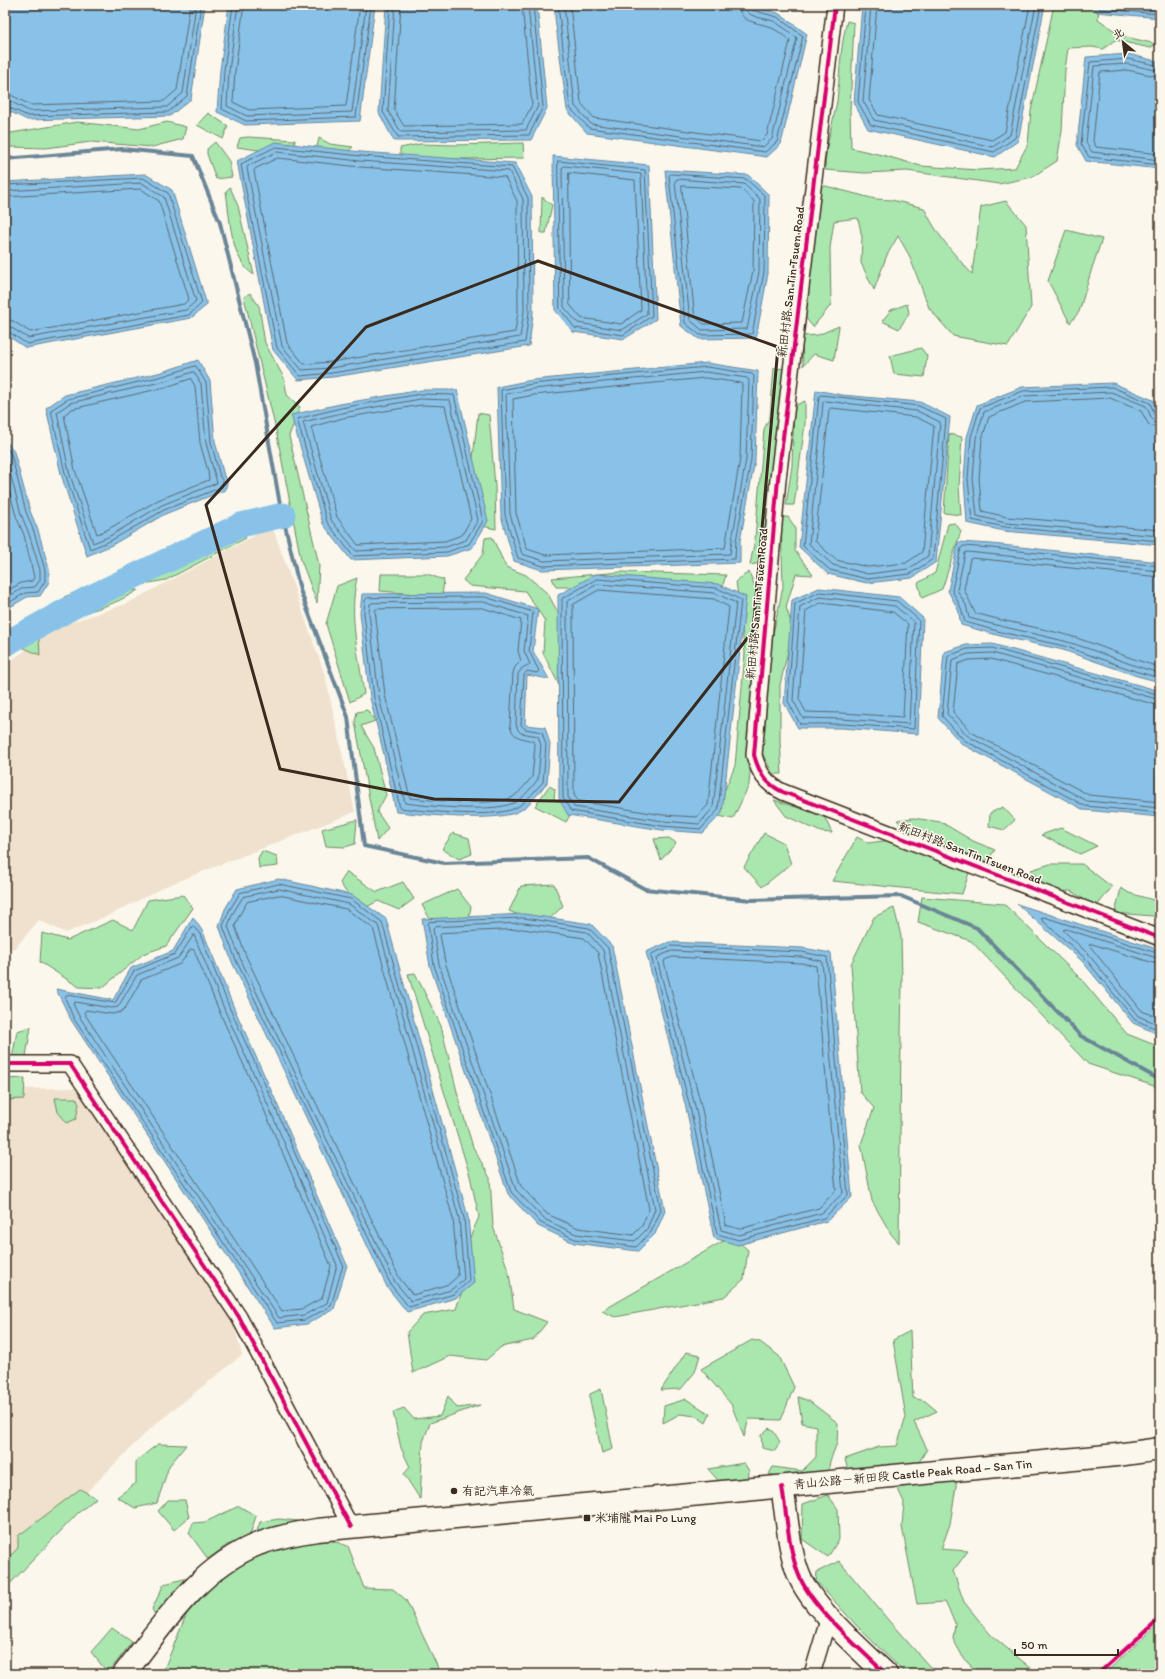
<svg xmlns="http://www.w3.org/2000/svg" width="1165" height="1679" font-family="Itim,'LXGW WenKai TC',sans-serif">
  <rect width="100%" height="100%" fill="#fbf7ec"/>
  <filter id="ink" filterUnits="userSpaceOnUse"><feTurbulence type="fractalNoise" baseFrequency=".025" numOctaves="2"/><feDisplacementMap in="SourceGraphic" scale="8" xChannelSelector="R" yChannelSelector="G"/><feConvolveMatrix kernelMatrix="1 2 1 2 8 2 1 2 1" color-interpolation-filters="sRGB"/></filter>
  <g filter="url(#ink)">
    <g fill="#efe1cd">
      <polygon points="272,526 325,675 355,812 166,886 114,913 66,933 39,920 15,948 5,950 5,665 57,627 126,604"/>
      <polygon points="78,1088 231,1313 242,1355 153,1426 5,1573 5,1089"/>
    </g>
    <g fill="#a9e7af" stroke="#728866">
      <path d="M1054,5h45l-1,14 24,17 34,8 -6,4 -35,-8 -12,9 -11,-2 -24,1 -3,22 -3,61 -5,30 -25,16 -33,7 -92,-13 -42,2 -40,-3c0,-24 8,-46 12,-69 3,-27 3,-53 10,-80l7,2 -4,87 1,38 31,7 39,11 57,4 37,-2 13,-24 3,-33z"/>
      <polygon points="208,113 228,126 223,139 197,125"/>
      <polygon points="77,122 139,129 167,122 186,127 183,139 152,147 91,142 46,148 12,147 5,149 5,134"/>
      <polygon points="248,137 295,140 294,155 237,147 240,138"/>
      <polygon points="319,138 330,144 353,147 334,163 315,156"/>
      <polygon points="215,142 229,161 232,177 216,179 207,154 207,149"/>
      <polygon points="523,143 524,158 400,160 400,148 420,144 456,145"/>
      <path d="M818,184l57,15 17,1 32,8c13,27 28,44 48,66l9,-67 25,-6 20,24 5,82 -23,39 -55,-10 -24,-28 -20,-53 -11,-19 -11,19 -13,35 -13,-27 1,-26 -4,-19 -24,3 -4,27 1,57 -18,22 -9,-11 4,-24z"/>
      <path d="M230,187l8,19 16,69c-24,-15 -24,-58 -28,-84z"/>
      <polygon points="542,197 552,205 546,233 541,233"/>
      <polygon points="1066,230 1102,239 1092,268 1079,312 1070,323 1048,281"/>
      <polygon points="250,293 259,306 265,343 284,378 287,395 300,407 289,436 319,565 317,603 301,560 276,430 244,297"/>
      <polygon points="907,304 909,313 899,329 882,321 891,310"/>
      <polygon points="839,326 834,360 814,354 803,366 802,336 818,335"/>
      <polygon points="921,348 927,356 924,377 894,374 890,356"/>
      <polygon points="774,368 787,369 766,562 750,565 755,539 764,429 770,417"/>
      <polygon points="805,401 805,424 794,505 786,505 792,466 794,406"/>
      <polygon points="478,413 489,415 495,486 496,529 477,525 471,475"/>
      <polygon points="949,434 962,437 959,487 961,515 944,513"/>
      <polygon points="781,517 788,517 795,527 795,551 813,575 796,574 786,607 793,629 780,685 780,741 782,774 773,774 762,753 771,643 783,587"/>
      <polygon points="955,523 961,531 942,589 922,598 918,583 935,573 948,524"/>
      <path d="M243,535l3,3 -80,42 -28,5c31,-19 71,-42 105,-50z"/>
      <polygon points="492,537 506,567 526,575 548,594 569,633 561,689 543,653 545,621 525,591 470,586 463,580 483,554 485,538"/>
      <polygon points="621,572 726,575 719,597 589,587 556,587 552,578"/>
      <polygon points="749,572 763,605 749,785 733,819 714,815 735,766 745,653 736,581"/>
      <polygon points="381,574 427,574 444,580 442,596 380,591"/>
      <path d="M113,576l12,14h13c-25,16 -45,20 -73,28l-1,-21z"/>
      <path d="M357,578c-9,38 2,78 7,116l-14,8 -24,-78 11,-38z"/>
      <polygon points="36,620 51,629 39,639 40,655 22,647 5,660 5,651 24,640"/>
      <polygon points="367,710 375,721 361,726 374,748 386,795 377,812 388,828 377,841 355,722 357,712"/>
      <polygon points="549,786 555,789 554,800 575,807 566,822 535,806"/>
      <polygon points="774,800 824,816 832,833 821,832 786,816"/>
      <polygon points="1003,807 1015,820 1004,830 989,826 990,813"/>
      <polygon points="913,818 941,822 973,841 995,850 982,867 930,834 914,839 897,820"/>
      <polygon points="357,820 355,844 345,847 326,846 322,829"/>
      <polygon points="1061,828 1097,846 1080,854 1041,835"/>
      <polygon points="453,833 469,838 472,854 459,859 442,849"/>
      <polygon points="764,833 784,843 791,864 762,887 744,867"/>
      <polygon points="857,837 868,843 898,839 971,867 962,894 832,881"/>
      <polygon points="669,838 676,843 661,860 654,839"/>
      <polygon points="262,851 277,856 278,866 259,868 258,858"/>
      <polygon points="1050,864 1082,864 1112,887 1096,907 1071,891 1048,892 1031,870"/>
      <polygon points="347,872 377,892 403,882 414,899 399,910 378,901 359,911 340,883"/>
      <polygon points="554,884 563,906 543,925 509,911 521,886"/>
      <polygon points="1121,888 1129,893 1160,902 1160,920 1153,916 1115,913"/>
      <polygon points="457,889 471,907 467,926 438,933 422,905"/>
      <polygon points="183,895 193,908 166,946 143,954 102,988 79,987 40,962 42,933 68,940 113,920 133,930 148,900"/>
      <polygon points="922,897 1004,904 1081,979 1127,1034 1160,1047 1160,1088 1088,1064 971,941 918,922"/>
      <polygon points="894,908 901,936 902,981 901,1035 899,1243 891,1234 872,1201 861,1144 874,1108 860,1092 851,964 874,917"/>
      <polygon points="415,973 441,1026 460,1104 473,1147 490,1178 493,1226 509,1273 514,1309 547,1322 533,1340 501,1347 486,1360 450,1356 413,1373 407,1332 423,1315 456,1309 467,1276 460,1260 479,1217 470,1176 408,974"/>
      <polygon points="31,1027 26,1056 12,1059 17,1031"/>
      <polygon points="25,1078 24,1099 5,1100 5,1079"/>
      <polygon points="55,1098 76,1098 79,1104 76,1119 67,1123 58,1112"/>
      <polygon points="732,1236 748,1250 744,1279 724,1297 615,1317 602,1311"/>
      <polygon points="910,1331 913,1398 925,1401 937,1411 914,1422 927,1449 913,1472 850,1479 845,1459 879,1447 897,1446 906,1417 893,1340"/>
      <polygon points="752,1340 760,1342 779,1356 794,1387 781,1420 749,1419 744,1437 731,1404 701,1369"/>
      <polygon points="686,1352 700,1355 695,1372 681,1389 661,1390"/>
      <polygon points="601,1389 613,1449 602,1453 590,1401 590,1394"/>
      <polygon points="448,1396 457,1408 480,1405 430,1423 423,1442 420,1499 404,1474 410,1467 401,1448 393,1412 404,1408 414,1419 440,1416"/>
      <polygon points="798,1397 809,1401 838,1423 837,1443 830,1461 827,1480 811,1484 769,1474 773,1467 802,1471 816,1457 816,1426 802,1423"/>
      <polygon points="686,1399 710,1414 706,1423 696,1416 680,1414 663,1423 664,1406"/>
      <polygon points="769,1428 774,1432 780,1442 775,1451 762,1448 761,1435"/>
      <polygon points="158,1444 186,1445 169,1466 157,1503 135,1508 117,1497 136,1483 136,1461"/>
      <polygon points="744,1463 749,1471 748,1484 723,1486 708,1469"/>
      <polygon points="957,1480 950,1524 941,1549 968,1551 953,1571 964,1602 991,1635 1038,1674 979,1674 964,1659 953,1639 955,1623 945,1602 917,1604 902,1527 904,1502 897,1487"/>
      <polygon points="80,1489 96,1498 78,1513 5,1589 5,1561 18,1548 18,1536"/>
      <polygon points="828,1495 838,1509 839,1539 828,1557 802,1539 803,1504"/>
      <polygon points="168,1500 185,1500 189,1517 174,1530 158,1511"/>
      <polygon points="239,1506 256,1516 249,1538 227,1545 208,1559 189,1533 193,1523 205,1522"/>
      <polygon points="279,1519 307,1522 250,1552 260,1522"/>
      <polygon points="321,1537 348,1546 364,1588 393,1589 406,1600 441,1674 162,1674 191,1603 219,1575 269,1549"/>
      <polygon points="839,1561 889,1621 929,1666 939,1674 906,1674 856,1625 816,1581 817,1572"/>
      <polygon points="188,1578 155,1615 152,1609 164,1584"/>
      <polygon points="1160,1622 1160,1664 1150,1674 1104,1674"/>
      <polygon points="112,1628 132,1642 108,1673 91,1652"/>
    </g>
    <g fill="#89c2e8" stroke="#6a8597">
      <polygon points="5,5 205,5 191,99 170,116 27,120 5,109"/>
      <polygon points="229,5 375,5 360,121 245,125 217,112 220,70"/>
      <polygon points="386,5 537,5 547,108 531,140 394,141 379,113"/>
      <polygon points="555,5 747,5 778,13 807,34 781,144 767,157 587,133 567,110 555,18"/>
      <polygon points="862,5 1045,5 1018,141 995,157 868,129 854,103"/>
      <polygon points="1091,5 1160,5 1160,18 1097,12"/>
      <polygon points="1128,54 1160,62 1160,169 1086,161 1077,145 1086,57"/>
      <polygon points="275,142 361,152 515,163 532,197 533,313 529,346 333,377 298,380 273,350 237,161"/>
      <polygon points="553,156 649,165 656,319 624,339 573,332 555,310"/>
      <polygon points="665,170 748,175 769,195 768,273 756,338 699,339 681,326"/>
      <polygon points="145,174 172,190 207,305 191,318 26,348 5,334 5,182"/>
      <polygon points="198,360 210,381 215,441 224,476 228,480 225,490 165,514 112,545 87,556 61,474 46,408 65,395 162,372"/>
      <polygon points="707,363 758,371 755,460 740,541 740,563 542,570 514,561 501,516 497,387 532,380"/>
      <polygon points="1113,383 1153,400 1160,418 1160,545 1004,531 967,523 964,479 967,437 977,405 1022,387"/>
      <polygon points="421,390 457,390 488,521 472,548 447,556 351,560 323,524 291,415 340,404"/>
      <polygon points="816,390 842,395 920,402 950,417 936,562 912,578 867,583 828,574 799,547"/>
      <polygon points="5,439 14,452 30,511 38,530 49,569 49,582 40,596 27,597 5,610"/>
      <polygon points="958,542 992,544 1160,562 1160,682 1137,676 1063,650 1004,637 961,625 958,609 948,591"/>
      <polygon points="596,574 718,584 746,597 722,813 703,833 662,830 568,815 559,799 558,595"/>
      <polygon points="819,588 899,597 923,618 918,734 842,728 798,728 784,703 792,600"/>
      <path d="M486,593l52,16 -5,42 16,28 -22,-4 -2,50 20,2 5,17 -3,39c-8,9 -16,21 -26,27 -22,14 -98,4 -125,2l-12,-57 -14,-57 -10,-85 2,-19z"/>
      <polygon points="992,644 1160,691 1160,817 1084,810 962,744 938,718 944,652 966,645"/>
      <polygon points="279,879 352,895 386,919 468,1217 474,1283 456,1298 407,1312 387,1287 232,962 219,926 225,909 237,889"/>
      <polygon points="1017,904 1160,950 1160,1035 1133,1023 1082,961"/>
      <polygon points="524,914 591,924 612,946 665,1211 655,1234 638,1251 574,1243 538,1226 508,1194 430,966 422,919"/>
      <polygon points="193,917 203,932 234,1008 275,1099 347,1265 334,1309 307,1324 275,1328 71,1020 56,989 113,1000 131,968 173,951"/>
      <polygon points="669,942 803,948 831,953 852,1197 827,1221 738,1245 714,1238 686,1108 646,952"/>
    </g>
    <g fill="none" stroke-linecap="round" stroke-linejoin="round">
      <g stroke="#5a676f" stroke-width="1">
        <polyline points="233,5 224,70 222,109 246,121 356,117 371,5"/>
        <polyline points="238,5 229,71 227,106 247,116 352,112 366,5"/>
        <polyline points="244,5 235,71 233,102 249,110 346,106 360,5"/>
        <polyline points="390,5 383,112 398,137 529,135 543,107 533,5"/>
        <polyline points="395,5 388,111 401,132 526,130 538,106 528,5"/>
        <polyline points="401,5 394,110 404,126 522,124 532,105 522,5"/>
        <polyline points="558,5 570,108 589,128 765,152 777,142 803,36 777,17 752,10 750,5"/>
        <path d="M564,5l11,101 16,18 172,23 9,-8 25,-101c-6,-5 -16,-13 -24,-17 -10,-4 -27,-2 -28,-16"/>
        <path d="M570,5l11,98 13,15 167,23 6,-6 23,-94c-4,-5 -12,-10 -18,-13 -13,-7 -33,-3 -33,-23"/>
        <polyline points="866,5 858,102 871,125 994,152 1015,138 1041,5"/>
        <polyline points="871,5 863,101 874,120 993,147 1010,135 1036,5"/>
        <polyline points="877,5 869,100 878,115 992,140 1005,132 1030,5"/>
        <polyline points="1096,5 1100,9 1160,14"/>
        <polyline points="1117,5 1160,9"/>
        <polyline points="1160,66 1128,59 1090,62 1081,144 1089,157 1160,165"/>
        <polyline points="1160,71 1127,64 1094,66 1086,143 1092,152 1160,160"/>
        <polyline points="1160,77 1127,70 1100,72 1093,141 1096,147 1160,154"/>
        <polyline points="5,95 13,96 30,105 164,101 177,90 190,5"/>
        <polyline points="5,101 10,101 29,111 167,107 183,93 196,5"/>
        <polyline points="5,106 28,116 168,112 187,96 201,5"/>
        <polygon points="276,147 361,156 512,167 528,198 529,312 525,342 332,373 300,376 277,348 241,165 243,163"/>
        <polygon points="277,152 360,161 509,171 523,199 524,312 520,337 331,368 302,370 282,346 247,168 248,166"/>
        <polygon points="278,158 360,167 505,177 517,201 518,312 515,332 331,362 304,364 287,343 254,171 255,169"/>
        <polygon points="558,161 645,170 652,316 623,335 575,328 560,309"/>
        <polygon points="565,166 641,174 647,314 622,330 578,323 564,307 562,168"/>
        <polygon points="569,173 635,180 641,310 621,324 581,318 570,305"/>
        <polygon points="671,174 746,179 765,196 764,272 752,334 700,335 685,323 669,176"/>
        <polygon points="677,179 744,184 760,199 759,272 747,329 702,330 690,320 675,182"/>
        <polyline points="5,185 143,178 168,193 202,303 189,315 27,344 9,332 5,331"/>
        <polygon points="682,186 741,189 754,201 753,271 742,323 704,324 695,317"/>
        <polyline points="5,191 142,183 164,197 196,301 186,310 28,338 10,327 5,326"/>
        <polyline points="5,197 141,189 159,201 189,299 184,304 30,332 13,321 5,320"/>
        <polygon points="196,366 206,383 211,442 220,477 223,481 222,487 164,510 110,541 90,549 65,473 51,410 68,399 163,376"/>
        <polygon points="707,367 752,374 754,376 751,460 736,541 735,559 543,566 518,558 505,515 501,390 532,384"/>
        <polygon points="194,372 201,384 206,443 217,483 162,505 108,537 93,543 69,472 57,412 70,403 165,381"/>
        <polygon points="706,372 747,378 749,380 746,459 732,540 730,554 544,561 522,554 510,514 506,394 533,389"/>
        <polygon points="706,378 741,383 742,385 740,459 725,548 545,555 527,549 516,513 513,399 534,395"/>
        <polygon points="191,379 195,386 200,443 208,471 209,480 158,500 105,531 97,534 75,470 64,415 72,409 166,387"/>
        <polygon points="421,394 454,395 483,521 469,544 447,552 353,556 327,522 297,419 341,408"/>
        <polygon points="821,395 919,406 946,419 933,559 910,574 867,579 830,570 803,546 819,397"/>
        <polygon points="421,399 450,400 478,520 466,540 446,547 356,551 331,520 303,422 342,413"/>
        <polygon points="825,401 917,411 940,422 928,556 908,569 868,574 833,565 809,544 823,403"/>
        <polygon points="422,405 445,406 471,519 462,535 445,541 358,545 337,517 311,427 343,418"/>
        <polygon points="831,408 916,417 934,426 922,552 906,563 868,567 836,560 815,541 829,410"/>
        <polyline points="1160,417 1155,415 1150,403 1112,387 1023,391 980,408 971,437 968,479 972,520 1005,527 1160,541"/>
        <polyline points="1160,422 1152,419 1146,406 1111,392 1024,396 984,412 976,438 973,479 977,516 1006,523 1160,536"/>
        <polyline points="1160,428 1149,425 1141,411 1110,398 1025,402 989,417 982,439 979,479 982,511 1007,517 1160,530"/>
        <polyline points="5,446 11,454 26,512 34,532 45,570 45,581 38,592 25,593 5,605"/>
        <polyline points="5,454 21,514 29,534 40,570 40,580 35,587 23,588 5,599"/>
        <polyline points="5,475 16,516 24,535 34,577 32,581 21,583 5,592"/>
        <polyline points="1160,566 991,548 963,546 961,548 952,590 961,608 965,622 1005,633 1064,646 1138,672 1160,678"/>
        <path d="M1160,571l-193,-19 -2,1 -8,37 9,15 3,13c32,9 64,15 95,23 33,9 63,24 96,32"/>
        <path d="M1160,577l-188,-19 -2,1 -6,30 11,24c30,9 62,14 92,22 31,9 61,24 93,32"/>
        <polygon points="597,579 717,588 741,600 718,810 701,829 662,826 571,811 563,798 562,599"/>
        <polygon points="598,584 715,593 736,603 713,808 699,824 663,821 574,807 568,797 567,602"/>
        <polygon points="599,590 714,599 729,607 708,805 697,817 663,815 578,801 574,795 573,605"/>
        <polygon points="820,592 897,601 919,620 914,729 842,724 800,724 788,701 795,604"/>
        <path d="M485,597l48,15 -4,39 10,20 -2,2 -10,-2 -3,4 -3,50 4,4 17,3 4,13 -3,37c-7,7 -15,18 -24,24 -19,14 -94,5 -119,2l-26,-110 -10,-85 1,-13 2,-2z"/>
        <polygon points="820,597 895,606 914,622 909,724 842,719 803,718 793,700 800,607"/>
        <path d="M484,602l44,14 -4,35 6,13 -8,4 -4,6 -2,50 2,6 3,3 17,3 3,9 -3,34c-6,8 -13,17 -21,22 -18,13 -90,5 -112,2l-26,-106 -10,-84 1,-9 2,-1z"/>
        <polygon points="821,603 893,612 908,624 903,717 842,713 806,712 799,699 806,611"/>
        <path d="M483,608l38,12 -3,31 3,10 -6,6 -2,6 -3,53c4,14 13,11 24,16l1,4 -3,31c-5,6 -12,15 -19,20 -17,10 -82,3 -103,1l-25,-103 -10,-85 2,-1z"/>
        <polyline points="1160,695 992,648 967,649 948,656 942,716 964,740 1085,806 1160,813"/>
        <polyline points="1160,700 992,653 968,654 952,660 947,714 968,736 1087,801 1160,808"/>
        <polyline points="1160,706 991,659 969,660 958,664 953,712 971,732 1089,795 1160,802"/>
        <polygon points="279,884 351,899 382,922 464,1218 469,1281 454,1294 409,1307 391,1285 236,960 223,926 229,911 240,893"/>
        <polygon points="279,889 349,904 378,925 459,1218 464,1279 451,1290 411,1301 395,1282 240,958 228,926 233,913 243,897"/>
        <polygon points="279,895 346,909 373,928 453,1219 458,1276 449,1284 413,1295 400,1279 246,956 235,926 239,916 247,902"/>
        <polygon points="524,918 589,928 608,948 661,1210 651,1232 636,1247 575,1239 541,1223 511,1192 434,965 428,924 429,922"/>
        <polygon points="524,923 587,932 603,950 655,1209 647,1229 635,1241 576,1234 544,1219 516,1190 439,964 433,929 435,927"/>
        <polygon points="193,926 200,934 230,1009 272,1100 343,1265 331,1306 305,1320 277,1323 74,1019 65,998 67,995 115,1003 134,971 175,954"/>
        <polygon points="523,929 584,938 598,953 649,1209 642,1226 633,1235 578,1228 547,1214 521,1186 445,962 440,935 442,933"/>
        <polygon points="194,935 225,1011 267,1103 337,1265 327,1303 304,1315 279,1318 79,1016 73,1004 75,1002 111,1008 118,1007 137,975 178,958"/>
        <polygon points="671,946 802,952 827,957 848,1195 824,1218 739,1240 717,1234 690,1107 651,956 652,954"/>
        <polygon points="191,949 194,950 220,1013 262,1105 331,1266 322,1298 302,1309 282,1311 84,1013 86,1010 112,1014 121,1012 126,1007 141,980 180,964"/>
        <polygon points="672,951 802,957 822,961 843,1193 822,1213 739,1235 721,1230 695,1106 657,959 658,957"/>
        <polyline points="1160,954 1044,917 1041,918 1042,920 1085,958 1135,1020 1160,1030"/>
        <polygon points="673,957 801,963 816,966 836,1190 819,1208 739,1229 726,1225 701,1105 664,962 665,960"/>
        <polyline points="1160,959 1066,929 1063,930 1089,955 1138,1016 1160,1025"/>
        <polyline points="1160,965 1092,944 1089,945 1142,1011 1160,1018"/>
      </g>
      <polyline stroke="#6a8597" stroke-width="4" points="5,159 122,149 193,156 220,223 255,363 279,499 300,590 348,717 364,846 444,863 588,858 645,889 751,900 901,896 977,928 1081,1036 1160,1080"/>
      <polyline stroke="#89c2e8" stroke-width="25" points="5,644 89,598 241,525 283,515"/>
      <defs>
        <g id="street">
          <path d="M835,5l-57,474 -24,276c5,18 12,29 29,37l377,146"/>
          <polyline points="5,1064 70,1064 239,1317 351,1527"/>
          <polyline points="812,1674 829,1617"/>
        </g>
        <g id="secondary">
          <path d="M782,1487c5,28 6,59 16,86 12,33 62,76 88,101"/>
          <path d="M124,1674c38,-48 74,-106 134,-130 19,-7 39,-11 59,-14l800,-75 43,-6"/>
        </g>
      </defs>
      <use href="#street" stroke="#3b2a1e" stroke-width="18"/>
      <use href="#secondary" stroke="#3b2a1e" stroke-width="25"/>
      <use href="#street" stroke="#fbf7ec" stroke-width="15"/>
      <use href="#secondary" stroke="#fbf7ec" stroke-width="22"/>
      <defs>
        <g id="cycleway">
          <path d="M835,5l-57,474 -24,276c5,18 12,29 29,37l377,146"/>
          <polyline points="5,1064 70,1064 239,1317 351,1527"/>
          <path d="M782,1487c5,28 6,59 16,86 12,33 62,76 88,101"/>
          <polyline points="1098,1674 1160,1618"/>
        </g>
      </defs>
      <use href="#cycleway" stroke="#fbf7ec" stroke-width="6"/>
      <use href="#cycleway" stroke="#d6006c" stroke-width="4"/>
    </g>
  </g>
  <path fill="none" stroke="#3b2a1e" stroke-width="3" stroke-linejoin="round" d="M538,261l240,86 -25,284 -134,171 -185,-3 -154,-30 -74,-264 160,-178z"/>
  <g fill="#3b2a1e" stroke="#fbf7ec" stroke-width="1.5">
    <circle cx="454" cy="1491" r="4"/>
    <rect x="583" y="1514" width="8" height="8" rx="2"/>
  </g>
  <g text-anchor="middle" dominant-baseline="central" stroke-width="3" stroke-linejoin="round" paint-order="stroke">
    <g font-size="12" fill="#3b2a1e" stroke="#fbf7ec">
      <text transform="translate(791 282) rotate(-83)">新田村路 San Tin Tsuen Road</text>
      <text transform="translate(757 604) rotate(-85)">新田村路 San Tin Tsuen Road</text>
      <text transform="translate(970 853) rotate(21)">新田村路 San Tin Tsuen Road</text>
      <text transform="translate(913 1474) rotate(-5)">青山公路－新田段 Castle Peak Road – San Tin</text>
    </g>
    <g font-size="12" fill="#3b2a1e" stroke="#fbf7ec" text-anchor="start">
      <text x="462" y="1491">有記汽車冷氣</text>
      <text x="595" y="1518">米埔隴 Mai Po Lung</text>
    </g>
  </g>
  <rect width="1165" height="1679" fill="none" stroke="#fbf7ec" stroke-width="20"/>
  <rect x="10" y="10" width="1145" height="1659" fill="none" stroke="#3b2a1e" stroke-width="1.5" filter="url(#ink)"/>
  <g transform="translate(1123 42) rotate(331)" stroke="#fbf7ec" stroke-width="3" paint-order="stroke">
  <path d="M0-3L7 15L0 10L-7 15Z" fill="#3b2a1e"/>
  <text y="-6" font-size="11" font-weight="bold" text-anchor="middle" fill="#3b2a1e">北</text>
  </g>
  <path d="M1015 1649v6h103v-6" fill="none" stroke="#3b2a1e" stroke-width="2"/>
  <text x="1021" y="1649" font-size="12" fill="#3b2a1e" stroke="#fbf7ec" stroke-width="3" paint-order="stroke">50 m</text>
</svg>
